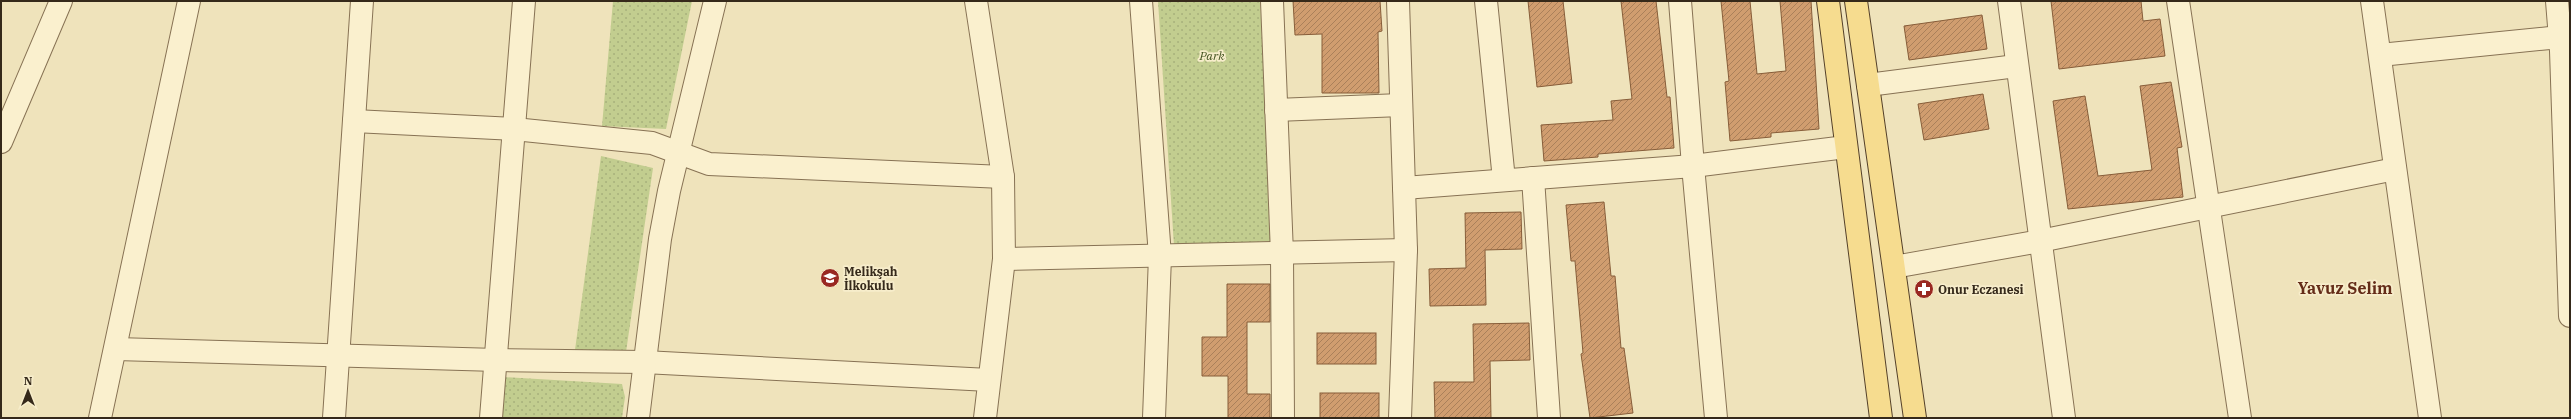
<svg xmlns="http://www.w3.org/2000/svg" width="2571" height="419" font-family="'IBM Plex Serif',serif">
  <defs>
    <pattern id="green-dots" width="8" height="8" patternUnits="userSpaceOnUse"><rect width="8" height="8" fill="#c2cd8f"/><path d="M2 2h.1M6 6h.1" fill="none" stroke="#a7b07b" stroke-width="1.8" stroke-linecap="round"/></pattern>
    <pattern id="building-hatch" width="6" height="6" patternUnits="userSpaceOnUse"><rect width="6" height="6" fill="#d09d6f"/><path d="M-1 1l2-2M0 6l6-6M5 7l2-2" fill="none" stroke="#aa805a"/></pattern>
  </defs>
  <rect width="100%" height="100%" fill="#efe3bb"/>
  <g fill="url(#green-dots)">
    <polygon points="613,1 692,1 666,129 602,126"/>
    <polygon points="1158,1 1260,1 1272,241 1174,246"/>
    <polygon points="601,156 653,168 626,352 575,350"/>
    <polygon points="503,377 622,384 625,397 622,418 501,418"/>
  </g>
  <g fill="url(#building-hatch)" stroke="#875d39">
    <polygon points="1293,1 1380,1 1382,31 1378,32 1379,93 1322,93 1322,34 1295,35"/>
    <polygon points="1528,1 1563,1 1572,83 1537,87"/>
    <polygon points="1621,1 1656,1 1667,97 1670,97 1674,148 1598,154 1598,157 1544,161 1541,125 1613,120 1611,101 1632,99"/>
    <polygon points="1721,1 1750,1 1757,74 1786,71 1780,1 1811,1 1819,129 1771,133 1771,137 1730,141 1725,82 1729,81"/>
    <polygon points="2051,1 2141,1 2143,21 2160,19 2165,56 2059,69"/>
    <polygon points="1982,15 1987,49 1909,60 1904,26"/>
    <polygon points="2171,82 2182,147 2177,148 2183,197 2068,209 2053,101 2085,96 2098,176 2152,170 2140,86"/>
    <polygon points="1983,94 1989,129 1924,140 1918,104"/>
    <polygon points="1604,202 1611,276 1615,276 1621,348 1624,348 1633,413 1590,418 1581,354 1583,353 1575,261 1571,261 1566,205"/>
    <polygon points="1521,212 1522,249 1485,250 1486,305 1430,306 1429,269 1466,268 1465,213"/>
    <polygon points="1227,284 1270,284 1270,322 1247,322 1247,394 1270,394 1270,418 1228,418 1228,376 1202,376 1202,337 1227,337"/>
    <polygon points="1529,323 1530,360 1490,361 1491,418 1435,418 1434,382 1474,382 1473,324"/>
    <rect x="1317" y="333" width="59" height="31"/>
    <rect x="1320" y="393" width="59" height="25"/>
  </g>
  <g fill="none" stroke-linecap="round" stroke-linejoin="round">
    <defs>
      <g id="minor">
        <polyline points="976,1 1003,177 1004,259 985,418"/>
        <polyline points="1141,1 1160,256 1154,418"/>
        <polyline points="1272,1 1282,254 1283,418"/>
        <polyline points="1398,1 1406,250 1400,418"/>
        <polyline points="1486,1 1504,180"/>
        <polyline points="1680,1 1693,166 1716,418"/>
        <polyline points="2009,1 2064,418"/>
        <polyline points="2178,1 2240,418"/>
        <polyline points="2372,1 2430,418"/>
        <polyline points="2557,1 2561,51 2570,316"/>
        <polyline points="2380,55 2560,37"/>
        <polyline points="1868,85 2016,66"/>
        <polyline points="1276,110 1401,105"/>
        <polyline points="354,121 514,129 652,143 709,164 1003,177"/>
        <polyline points="1,142 61,1"/>
        <polyline points="1533,178 1549,418"/>
        <polyline points="1404,188 1693,166 1846,147"/>
        <polyline points="1004,259 1406,250"/>
        <polyline points="1894,267 2040,241 2395,169"/>
        <polyline points="116,349 497,360 644,362 989,380"/>
        <polyline points="100,418 189,1"/>
        <polyline points="334,418 362,1"/>
        <polyline points="491,418 524,1"/>
        <polyline points="638,418 660,239 669,191 715,1"/>
      </g>
      <g id="major">
        <polyline points="1828,1 1881,418"/>
        <polyline points="1856,1 1915,418"/>
      </g>
    </defs>
    <use href="#minor" stroke="#877254" stroke-width="24"/>
    <use href="#major" stroke="#544029" stroke-width="24"/>
    <use href="#minor" stroke="#faf0ce" stroke-width="22"/>
    <use href="#major" stroke="#f6dc8f" stroke-width="22"/>
  </g>
  <defs>
    <symbol id="school-disc" viewBox="-11 -11 22 22"><circle r="9.5" fill="#992822" stroke="#f7edcb"/><path d="M0-5L7-2L0 1L-7-2ZM-4 1L0 2.5L4 1V4Q0 6-4 4Z" fill="#fff"/></symbol>
    <symbol id="pharmacy-disc" viewBox="-11 -11 22 22"><circle r="9.5" fill="#992822" stroke="#f7edcb"/><path d="M-2-6h4v4h4v4h-4v4h-4v-4h-4v-4h4Z" fill="#fff"/></symbol>
  </defs>
  <g fill-rule="evenodd">
    <use href="#school-disc" x="819" y="267" width="22" height="22"/>
    <use href="#pharmacy-disc" x="1913" y="278" width="22" height="22"/>
  </g>
  <g text-anchor="middle" dominant-baseline="central" stroke-width="3.5" stroke-linejoin="round" paint-order="stroke">
    <g font-size="12" font-style="italic" fill="#435320" stroke="#f7edcb">
      <text x="1212" y="55">Park</text>
    </g>
    <g font-size="12" font-weight="bold" fill="#35291a" stroke="#f7edcb" text-anchor="start">
      <text x="844" y="271">Melikşah<tspan x="844" dy="14">İlkokulu</tspan></text>
      <text x="1938" y="289">Onur Eczanesi</text>
    </g>
    <g font-size="16" font-weight="bold" fill="#642c18" stroke="#f7edcb">
      <text x="2345" y="288">Yavuz Selim</text>
    </g>
  </g>
  <rect width="2571" height="419" fill="none" stroke="#35291a" stroke-width="4"/>
  <g transform="translate(28 391)" stroke="#f7edcb" stroke-width="3" paint-order="stroke">
  <path d="M0-3L7 15L0 10L-7 15Z" fill="#35291a"/>
  <text y="-6" font-size="11" font-weight="bold" text-anchor="middle" fill="#35291a">N</text>
  </g>
</svg>
